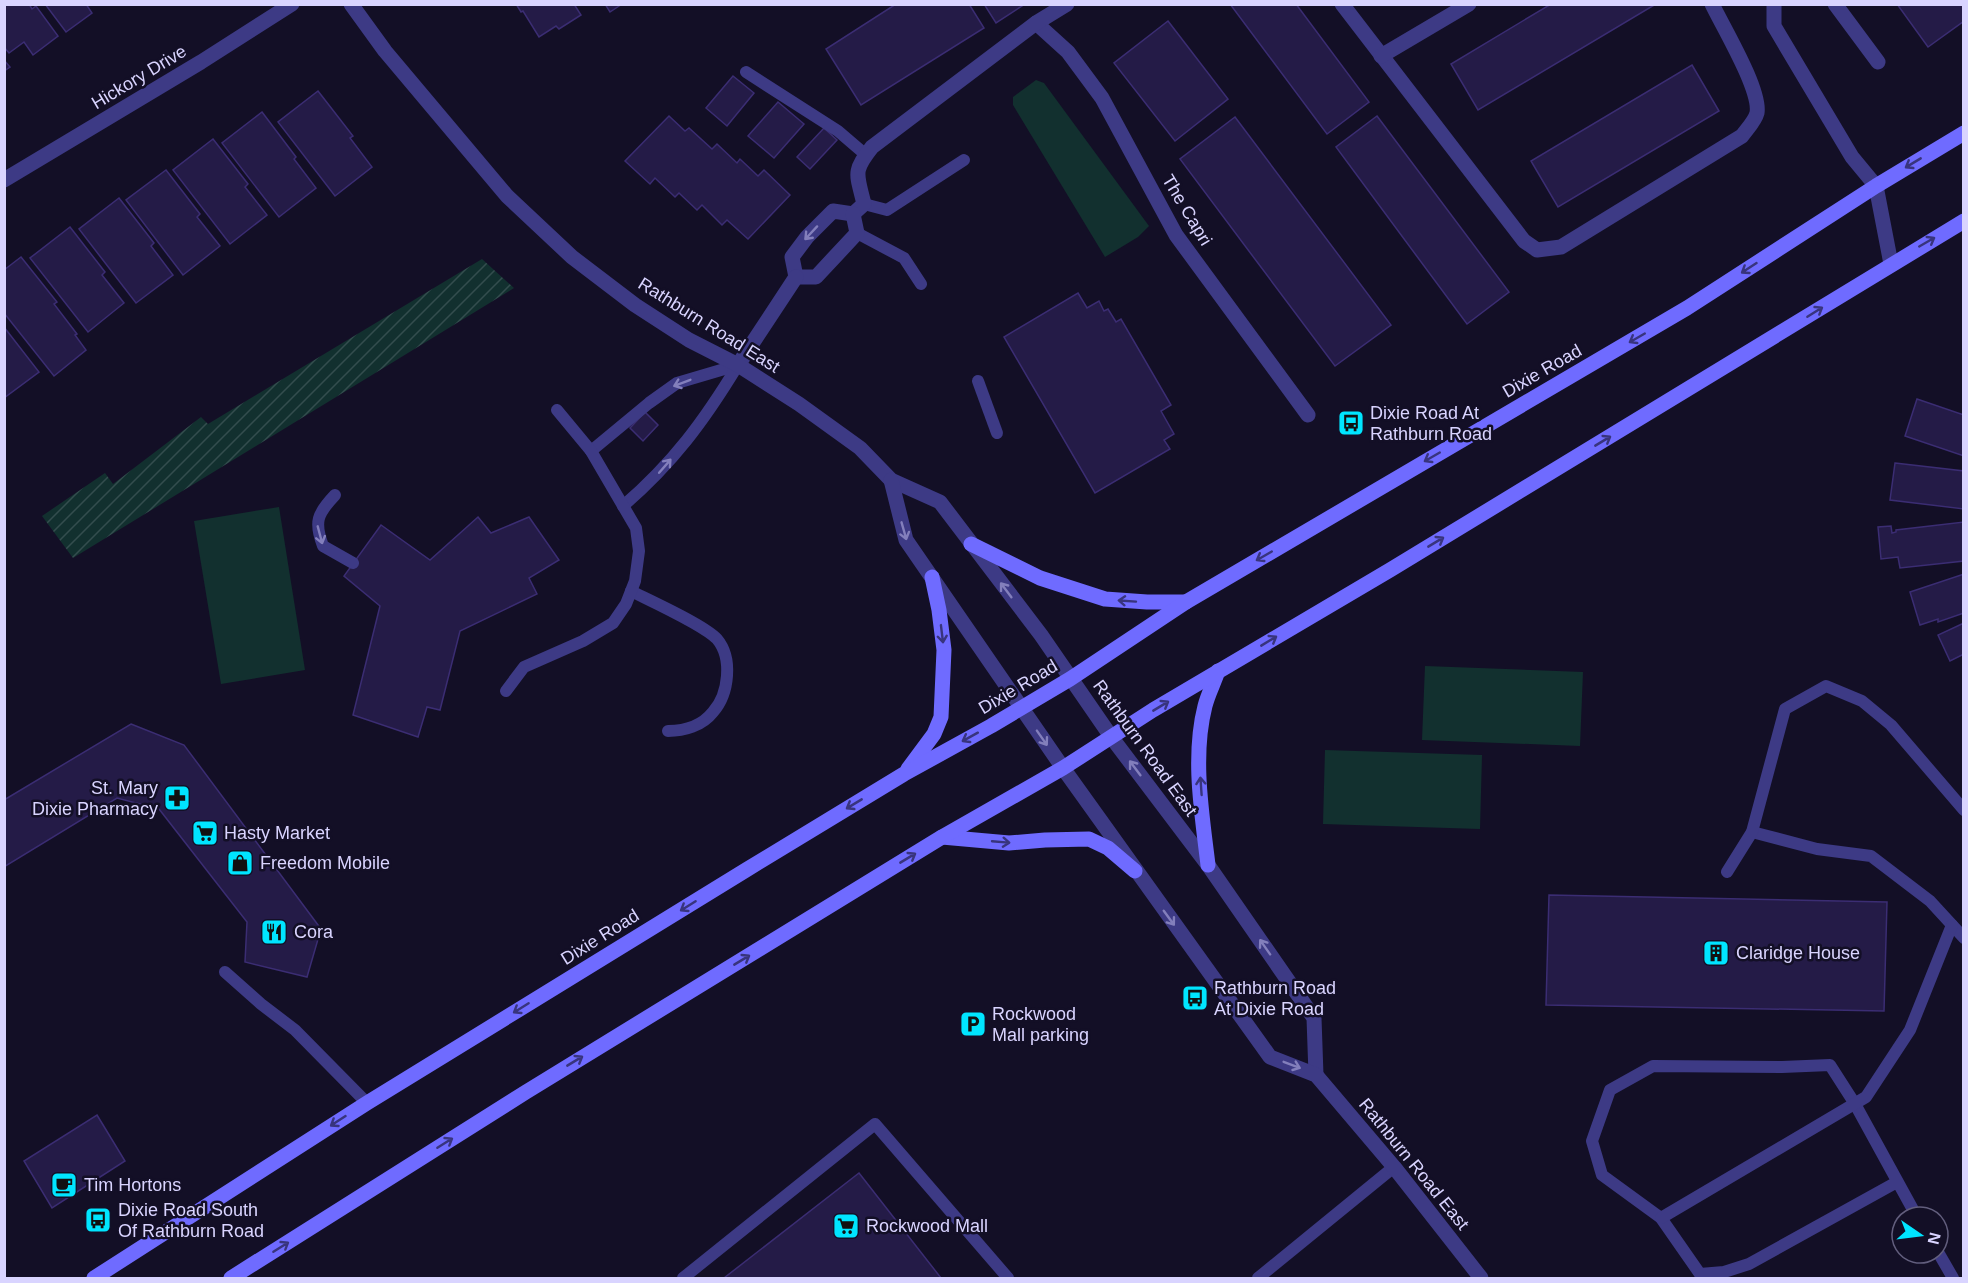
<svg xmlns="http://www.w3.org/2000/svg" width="1968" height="1283" font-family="Helvetica,sans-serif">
  <defs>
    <pattern id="garden-furrows" width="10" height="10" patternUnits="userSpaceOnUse" patternTransform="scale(1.5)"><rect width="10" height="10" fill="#12302f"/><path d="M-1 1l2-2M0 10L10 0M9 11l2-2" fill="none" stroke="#344d4e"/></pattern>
  </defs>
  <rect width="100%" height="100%" fill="#130f26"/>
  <g fill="#12302f">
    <polygon points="1036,80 1044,83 1149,226 1138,237 1105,257 1013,105 1013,97"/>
    <polygon points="279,507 305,670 221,684 194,521"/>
    <polygon points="1425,666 1583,672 1580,746 1422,740"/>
    <polygon points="1325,750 1482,755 1480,829 1323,824"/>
  </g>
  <polygon fill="url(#garden-furrows)" points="482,259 514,288 73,558 42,516 105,473 113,484 201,417 208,424"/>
  <g fill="#241b47" stroke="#3b2d73" stroke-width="1.5">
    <polygon points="4,4 29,4 32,9 36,6 58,36 33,55 24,42 9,53 4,47"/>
    <polygon points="45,4 86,4 92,13 66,32"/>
    <polygon points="516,4 574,4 581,15 559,29 556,26 539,37 523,11 521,12"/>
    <polygon points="605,4 622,4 610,12"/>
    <polygon points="896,4 969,4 984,28 861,105 826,49"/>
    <polygon points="984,4 1025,4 996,23"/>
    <polygon points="1230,4 1296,4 1369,102 1327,134"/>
    <polygon points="1551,4 1656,4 1478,110 1451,64"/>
    <polygon points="1897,4 1962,4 1964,7 1964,21 1928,47"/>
    <polygon points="1168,21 1228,99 1175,141 1114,63"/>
    <polygon points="4,60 10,67 4,71"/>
    <polygon points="1692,65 1719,111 1558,207 1531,161"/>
    <polygon points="733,76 754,93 727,126 706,108"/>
    <polygon points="318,91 353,136 350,138 372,167 335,196 278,122"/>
    <polygon points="778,102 804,124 774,158 748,136"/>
    <polygon points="262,112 296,157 294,159 316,188 279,217 222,143"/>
    <polygon points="669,116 685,131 689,128 712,149 717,144 737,163 740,159 758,176 764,170 790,195 748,239 727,220 722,225 702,205 697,210 679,193 675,197 655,178 650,184 625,161"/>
    <polygon points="1377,116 1509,292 1467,324 1336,147"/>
    <polygon points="1235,117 1391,325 1335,366 1180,159"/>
    <polygon points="824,128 837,140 810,169 797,157"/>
    <polygon points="213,139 248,184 245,187 267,215 230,244 173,170"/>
    <polygon points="166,170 200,214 197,217 220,246 183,275 126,200"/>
    <polygon points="119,198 154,243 151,246 173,275 136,303 79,229"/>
    <polygon points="70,227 105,272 102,275 124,303 88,332 30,258"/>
    <polygon points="21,257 57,302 54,304 77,334 75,335 86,350 54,376 4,313 4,270"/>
    <polygon points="1078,293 1087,308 1099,301 1104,311 1108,309 1116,322 1121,319 1171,405 1161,411 1174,434 1164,440 1170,449 1095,493 1004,337"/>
    <polygon points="4,327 39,372 4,398"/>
    <polygon points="1917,399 1964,415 1964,456 1905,436"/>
    <polygon points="645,412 658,425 643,441 630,428"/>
    <polygon points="1895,463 1964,471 1964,509 1890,500"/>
    <polygon points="478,517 491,533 529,517 559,560 529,578 537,594 460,631 440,710 427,707 418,737 353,715 380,606 344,576 381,525 430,560"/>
    <polygon points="1964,522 1964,561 1900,568 1898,557 1881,559 1878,527 1891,526 1892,533 1896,532 1896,530"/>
    <polygon points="1964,574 1964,613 1938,622 1938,619 1920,625 1910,592"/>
    <polygon points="1964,623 1964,654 1950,661 1938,635"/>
    <polygon points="131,724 184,745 321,929 307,977 245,962 247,922 159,809 117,798 4,867 4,800"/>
    <polygon points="1549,895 1887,902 1884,1011 1546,1005"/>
    <polygon points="97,1115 125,1161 52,1208 24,1161"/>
    <polygon points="859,1173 941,1278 724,1278"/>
  </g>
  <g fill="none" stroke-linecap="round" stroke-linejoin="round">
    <g stroke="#3d3a85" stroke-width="12">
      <polyline points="746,72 838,131 866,155"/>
      <polyline points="864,204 887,210 964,160"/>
      <polyline points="857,233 904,258 921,284"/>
      <polyline points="978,381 997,433"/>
      <polyline points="591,451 649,403 677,383 738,365"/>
      <path d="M335,495c-18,19 -21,27 -12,51l30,17"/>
      <path d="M623,506c50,-43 81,-85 115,-141"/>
      <path d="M631,591c20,10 73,34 86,48 16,19 12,55 -4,73 -11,14 -29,19 -45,19"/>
      <polyline points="506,691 524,667 583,641 613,623 626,604 635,581 639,551 636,528 591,451 557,410"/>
      <polyline points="1752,832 1817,849 1871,856 1930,901 1964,938"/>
      <polyline points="1727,872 1752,832 1785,709 1826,686 1862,701 1891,725 1964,810"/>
      <polyline points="225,972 261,1004 295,1030 367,1103"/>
      <polyline points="1897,1182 1749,1264 1724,1272 1700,1274 1661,1218 1602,1175 1592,1141 1610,1090 1653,1066 1782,1067 1830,1065 1855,1104 1917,1217"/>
      <polyline points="1661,1218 1866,1097 1910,1030 1952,925"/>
      <polyline points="1938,1252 1953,1278"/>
      <polyline points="683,1278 875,1124 1008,1278"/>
      <polyline points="1258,1278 1394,1167"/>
    </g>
    <g stroke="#3d3a85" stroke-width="15">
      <path d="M1342,4l182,237 13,9 24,-3 181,-111c5,-7 13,-15 15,-23 4,-23 -34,-86 -45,-109"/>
      <polyline points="1774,4 1774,26 1852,157 1876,186 1891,264"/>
      <polyline points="1835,4 1878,62"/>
      <polyline points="1036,23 1068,52 1102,98 1176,235 1308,415"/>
      <polyline points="1381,56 1469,4"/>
      <polyline points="4,180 201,62 292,4"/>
      <path d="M796,277l-4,-20 15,-20 26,-26 20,3 11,-10c-7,-30 -12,-32 8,-57l164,-124 31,-19"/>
      <polyline points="796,277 816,277 857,233 853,214"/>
      <polyline points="738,365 796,277"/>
    </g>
    <g stroke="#3d3a85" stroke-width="15">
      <polyline points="351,4 385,51 507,196 572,257 635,305 689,340 738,365 799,404 860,448 891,480 940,502 1041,635 1112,738 1208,865 1314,1018 1316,1075"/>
      <polyline points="891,480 906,540 1063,768 1270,1057 1316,1075 1394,1167 1481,1278"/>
    </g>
    <g stroke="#6f6bff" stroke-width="15">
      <polyline points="971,544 1040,578 1105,599 1147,602 1186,602"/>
      <polyline points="908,769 934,734 941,717 944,650 939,610 932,577"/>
      <polyline points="942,837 1009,843 1045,840 1089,839 1108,848 1135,871"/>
      <path d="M1208,865c-6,-51 -16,-108 -3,-159 3,-12 9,-23 13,-35"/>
      <polyline points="94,1278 367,1103 746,870 904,774 991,726 1070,679 1186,602 1687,308 1876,186 1964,133"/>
      <polyline points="231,1278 526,1092 942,837 1063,768 1153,710 1390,570 1964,221"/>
    </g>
  </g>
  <defs><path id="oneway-shaft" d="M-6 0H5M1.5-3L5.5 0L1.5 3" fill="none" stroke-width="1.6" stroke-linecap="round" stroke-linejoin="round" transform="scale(1.5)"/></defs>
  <g stroke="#38347d">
    <use href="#oneway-shaft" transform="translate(1913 163) rotate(149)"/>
    <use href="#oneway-shaft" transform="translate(1927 242) rotate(-30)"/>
    <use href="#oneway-shaft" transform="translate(1749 268) rotate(147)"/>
    <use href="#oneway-shaft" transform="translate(1815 312) rotate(-32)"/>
    <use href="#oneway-shaft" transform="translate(1637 338) rotate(150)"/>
    <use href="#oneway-shaft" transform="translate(1603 441) rotate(-31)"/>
    <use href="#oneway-shaft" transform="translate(1432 457) rotate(150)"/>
    <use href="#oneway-shaft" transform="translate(1436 542) rotate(-31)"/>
    <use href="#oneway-shaft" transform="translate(1264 556) rotate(150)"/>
    <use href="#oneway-shaft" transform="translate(1127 601) rotate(-176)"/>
    <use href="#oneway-shaft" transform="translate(942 634) rotate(83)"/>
    <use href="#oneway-shaft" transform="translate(1269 641) rotate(-31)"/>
    <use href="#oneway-shaft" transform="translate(1161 706) rotate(-31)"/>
    <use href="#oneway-shaft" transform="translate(970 737) rotate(151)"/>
    <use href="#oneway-shaft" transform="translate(1201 786) rotate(-94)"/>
    <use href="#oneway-shaft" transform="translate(854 804) rotate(149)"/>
    <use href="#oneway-shaft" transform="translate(1001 842) rotate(5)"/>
    <use href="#oneway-shaft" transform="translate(908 858) rotate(-31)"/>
    <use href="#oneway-shaft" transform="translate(688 906) rotate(148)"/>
    <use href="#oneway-shaft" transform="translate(742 960) rotate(-31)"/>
    <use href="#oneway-shaft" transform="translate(521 1008) rotate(148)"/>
    <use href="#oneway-shaft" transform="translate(575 1061) rotate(-31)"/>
    <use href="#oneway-shaft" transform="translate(338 1121) rotate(147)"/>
    <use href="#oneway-shaft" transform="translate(445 1143) rotate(-32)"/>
    <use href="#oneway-shaft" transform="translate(281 1247) rotate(-32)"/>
  </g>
  <g stroke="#837fbc">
    <use href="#oneway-shaft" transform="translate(811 233) rotate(133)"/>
    <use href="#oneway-shaft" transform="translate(682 383) rotate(159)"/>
    <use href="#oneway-shaft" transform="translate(665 466) rotate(-49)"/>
    <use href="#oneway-shaft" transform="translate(904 531) rotate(74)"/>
    <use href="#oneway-shaft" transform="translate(320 535) rotate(75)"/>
    <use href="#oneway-shaft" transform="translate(1006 590) rotate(-127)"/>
    <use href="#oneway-shaft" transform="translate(1042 738) rotate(55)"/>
    <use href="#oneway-shaft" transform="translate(1135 768) rotate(-127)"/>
    <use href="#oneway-shaft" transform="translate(1169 918) rotate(54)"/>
    <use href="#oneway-shaft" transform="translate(1265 947) rotate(-125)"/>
    <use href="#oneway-shaft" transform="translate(1292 1065) rotate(21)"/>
  </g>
  <defs>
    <symbol id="bus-square" viewBox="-11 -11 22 22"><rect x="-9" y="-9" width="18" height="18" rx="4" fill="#00e5ff" stroke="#130f26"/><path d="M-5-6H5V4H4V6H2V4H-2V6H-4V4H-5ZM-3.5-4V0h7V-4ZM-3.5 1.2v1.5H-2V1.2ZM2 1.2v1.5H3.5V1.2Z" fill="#111"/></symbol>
    <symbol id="pharmacy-square" viewBox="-11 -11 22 22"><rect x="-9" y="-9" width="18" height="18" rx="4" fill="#00e5ff" stroke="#130f26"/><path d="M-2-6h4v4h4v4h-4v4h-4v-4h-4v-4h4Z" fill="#111"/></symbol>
    <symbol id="supermarket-square" viewBox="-11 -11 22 22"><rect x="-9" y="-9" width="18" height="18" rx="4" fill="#00e5ff" stroke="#130f26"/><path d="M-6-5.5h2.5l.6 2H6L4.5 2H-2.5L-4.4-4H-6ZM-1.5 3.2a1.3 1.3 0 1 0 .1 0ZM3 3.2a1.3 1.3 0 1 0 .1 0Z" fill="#111"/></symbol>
    <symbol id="shop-square" viewBox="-11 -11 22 22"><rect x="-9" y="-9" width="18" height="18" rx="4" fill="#00e5ff" stroke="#130f26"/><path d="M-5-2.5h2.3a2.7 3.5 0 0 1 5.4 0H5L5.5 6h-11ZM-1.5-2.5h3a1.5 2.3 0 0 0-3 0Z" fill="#111"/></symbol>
    <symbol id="restaurant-square" viewBox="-11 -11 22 22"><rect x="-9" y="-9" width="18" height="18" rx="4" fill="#00e5ff" stroke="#130f26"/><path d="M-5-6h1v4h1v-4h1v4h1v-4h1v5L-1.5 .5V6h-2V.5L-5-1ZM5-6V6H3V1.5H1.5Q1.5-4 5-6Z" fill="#111"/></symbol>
    <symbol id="building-square" viewBox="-11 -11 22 22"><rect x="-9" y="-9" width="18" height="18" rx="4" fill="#00e5ff" stroke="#130f26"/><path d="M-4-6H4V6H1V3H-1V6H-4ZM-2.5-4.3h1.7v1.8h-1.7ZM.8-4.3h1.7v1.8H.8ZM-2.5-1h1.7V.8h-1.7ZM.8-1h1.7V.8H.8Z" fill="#111"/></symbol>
    <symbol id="parking-square" viewBox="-11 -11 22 22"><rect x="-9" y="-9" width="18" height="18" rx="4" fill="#00e5ff" stroke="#130f26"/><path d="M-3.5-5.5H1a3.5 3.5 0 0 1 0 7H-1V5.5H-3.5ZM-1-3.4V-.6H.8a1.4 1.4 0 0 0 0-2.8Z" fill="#111"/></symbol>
    <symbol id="cafe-square" viewBox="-11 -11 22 22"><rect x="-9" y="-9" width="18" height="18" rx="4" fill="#00e5ff" stroke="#130f26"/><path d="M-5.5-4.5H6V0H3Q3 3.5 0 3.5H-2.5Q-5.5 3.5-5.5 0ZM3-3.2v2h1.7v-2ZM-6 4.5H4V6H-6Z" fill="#111"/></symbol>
  </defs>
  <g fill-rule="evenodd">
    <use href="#bus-square" x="1336" y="408" width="30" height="30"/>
    <use href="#pharmacy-square" x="162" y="783" width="30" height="30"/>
    <use href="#supermarket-square" x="190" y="818" width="30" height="30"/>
    <use href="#shop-square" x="225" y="848" width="30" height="30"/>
    <use href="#restaurant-square" x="259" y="917" width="30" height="30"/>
    <use href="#building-square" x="1701" y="938" width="30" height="30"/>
    <use href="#bus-square" x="1180" y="983" width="30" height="30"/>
    <use href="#parking-square" x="958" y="1009" width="30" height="30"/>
    <use href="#cafe-square" x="49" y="1170" width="30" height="30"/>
    <use href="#bus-square" x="83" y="1205" width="30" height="30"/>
    <use href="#supermarket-square" x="831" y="1211" width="30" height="30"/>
  </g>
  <g text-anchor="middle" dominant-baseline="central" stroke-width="5" stroke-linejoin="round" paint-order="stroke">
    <g font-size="18" fill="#d9d4ff" stroke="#130f26">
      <text transform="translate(139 77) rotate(-31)">Hickory Drive</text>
      <text transform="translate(1187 210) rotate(59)">The Capri</text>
      <text transform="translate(709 325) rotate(32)">Rathburn Road East</text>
      <text transform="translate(1542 371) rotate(-30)">Dixie Road</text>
      <text transform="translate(1018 687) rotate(-31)">Dixie Road</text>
      <text transform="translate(1145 748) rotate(54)">Rathburn Road East</text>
      <text transform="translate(600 937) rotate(-32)">Dixie Road</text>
      <text transform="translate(1414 1164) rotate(51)">Rathburn Road East</text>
    </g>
    <g font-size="18" fill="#d9d4ff" stroke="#130f26" text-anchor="start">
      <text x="1370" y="413">Dixie Road At<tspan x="1370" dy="21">Rathburn Road</tspan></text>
      <text x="158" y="788" text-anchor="end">St. Mary<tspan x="158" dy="21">Dixie Pharmacy</tspan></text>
      <text x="224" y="833">Hasty Market</text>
      <text x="260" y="863">Freedom Mobile</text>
      <text x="294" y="932">Cora</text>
      <text x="1736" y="953">Claridge House</text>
      <text x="1214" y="988">Rathburn Road<tspan x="1214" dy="21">At Dixie Road</tspan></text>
      <text x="992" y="1014">Rockwood<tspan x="992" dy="21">Mall parking</tspan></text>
      <text x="84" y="1185">Tim Hortons</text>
      <text x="118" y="1210">Dixie Road South<tspan x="118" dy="21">Of Rathburn Road</tspan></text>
      <text x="866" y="1226">Rockwood Mall</text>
    </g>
  </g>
  <rect width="1968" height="1283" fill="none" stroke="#d9d4ff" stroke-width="12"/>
  <g transform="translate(1920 1235) rotate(104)"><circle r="28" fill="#130f26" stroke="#625e7d" stroke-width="1.5"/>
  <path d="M0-4.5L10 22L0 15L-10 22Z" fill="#00e5ff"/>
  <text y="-9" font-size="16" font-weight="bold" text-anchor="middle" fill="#d9d4ff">N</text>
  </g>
</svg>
